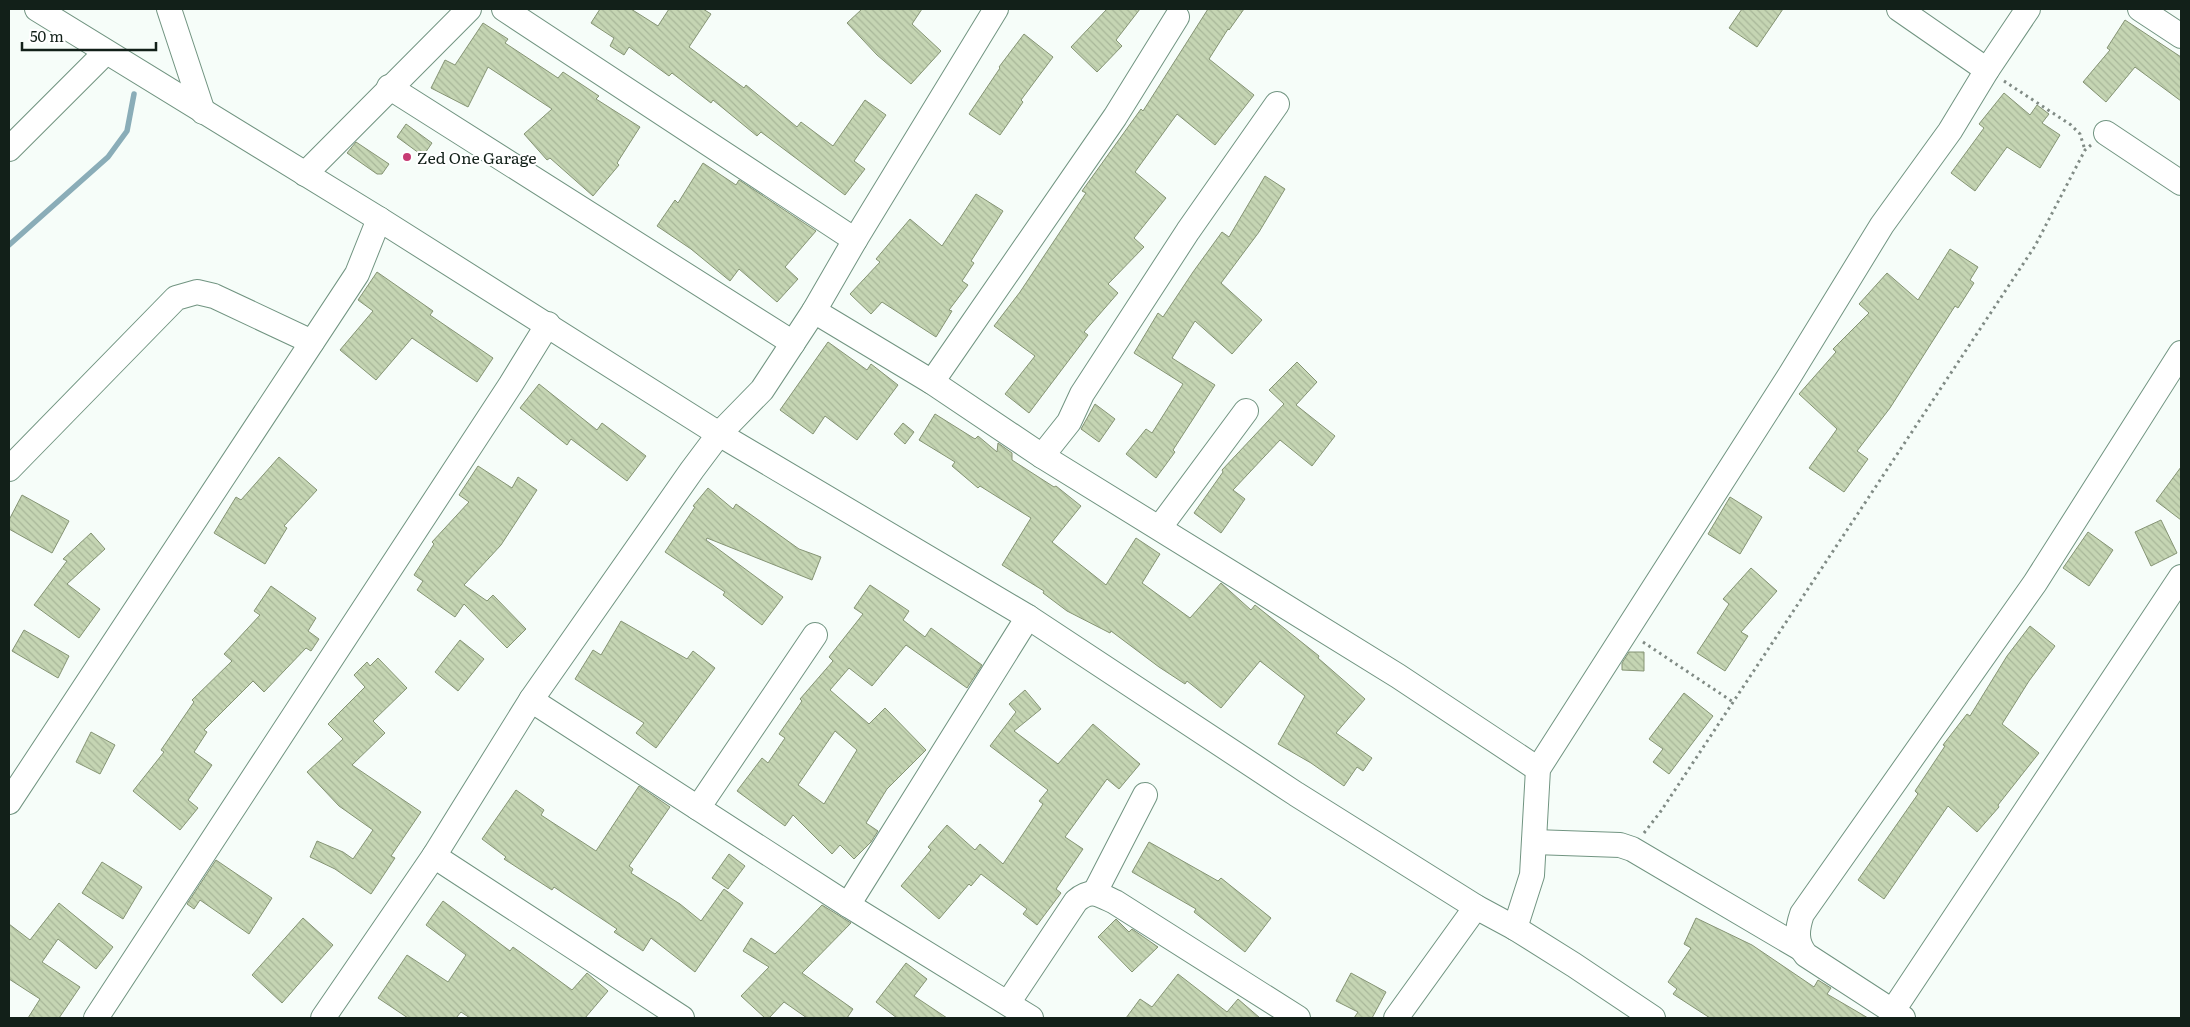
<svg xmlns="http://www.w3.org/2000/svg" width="2190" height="1027" font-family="Literata,serif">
  <defs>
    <pattern id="building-back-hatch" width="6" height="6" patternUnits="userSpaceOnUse" patternTransform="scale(1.25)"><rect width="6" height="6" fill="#c5d5b3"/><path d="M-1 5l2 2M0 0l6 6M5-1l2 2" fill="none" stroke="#a8b799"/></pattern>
  </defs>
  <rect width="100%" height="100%" fill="#f6fdf9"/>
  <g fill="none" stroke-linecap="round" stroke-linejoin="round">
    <polyline stroke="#8aadb8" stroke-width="5.5" points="9,245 108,157 127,131 134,94"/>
  </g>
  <g fill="url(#building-back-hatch)" stroke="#859474" fill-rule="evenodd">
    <polygon points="600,9 631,9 658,26 669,9 703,9 711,14 689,47 744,88 746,85 797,127 801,122 833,146 865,100 886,115 854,161 865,169 845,195 761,132 757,136 713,100 711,103 672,73 669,76 629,47 624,55 610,46 614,38 591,23"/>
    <polygon points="862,9 922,9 912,24 941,51 911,84 877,55 847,23"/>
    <polygon points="1107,9 1140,9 1116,40 1122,46 1097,72 1071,47"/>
    <polygon points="1208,9 1244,9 1229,30 1228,29 1209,59 1254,95 1215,145 1177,114 1135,172 1166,198 1134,238 1144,247 1108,284 1118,293 1084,332 1088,335 1029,413 1005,394 1035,356 994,326 1020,292 1086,193 1082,191 1141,109 1143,111"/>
    <polygon points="1742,9 1783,9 1757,47 1729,28"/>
    <polygon points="2125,20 2181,57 2181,101 2135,67 2106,102 2083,82 2110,50 2107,48"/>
    <polygon points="483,23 508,39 505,43 558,78 563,72 599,96 596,99 640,127 617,163 619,165 593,196 550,158 547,160 524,134 552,109 488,67 468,107 431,88 445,60 455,65"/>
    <polygon points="1024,34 1053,57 1021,100 1023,102 1000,135 969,114 1000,68 999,67"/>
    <polygon points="2004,93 2030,115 2037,105 2049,114 2042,123 2060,135 2040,168 2007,147 1975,191 1951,173 1984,128 1979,124"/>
    <polygon points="406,124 432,143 423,156 397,137"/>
    <polygon points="356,142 389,164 382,174 377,174 347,153"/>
    <polygon points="703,163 736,185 739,180 816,231 785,267 798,279 777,302 739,269 730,281 691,249 657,226 675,200 678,203"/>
    <polygon points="1265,176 1285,189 1259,232 1221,283 1262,320 1232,354 1195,321 1172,358 1215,385 1173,450 1175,452 1156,478 1126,454 1146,429 1152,433 1183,384 1134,353 1158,313 1163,317 1193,272 1222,232 1229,237"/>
    <polygon points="976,194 1003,211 971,261 974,263 962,281 968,285 949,310 952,311 936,337 882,302 871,314 850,294 880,262 876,259 910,219 942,246"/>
    <polygon points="1950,249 1978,267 1970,280 1974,283 1958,308 1955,306 1890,408 1857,451 1868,459 1844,492 1809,468 1837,429 1799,394 1836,352 1833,349 1869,313 1859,304 1887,273 1918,300"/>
    <polygon points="377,272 433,311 430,315 493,358 477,382 412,338 376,380 340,350 373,311 358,300"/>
    <polygon points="828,342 867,370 871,364 898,385 857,440 825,416 813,434 780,410"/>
    <polygon points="1297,362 1317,382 1296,405 1335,436 1312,466 1280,440 1233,490 1245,499 1221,533 1194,513 1223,472 1222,470 1284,404 1269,390"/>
    <polygon points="539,384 597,430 602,423 646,456 627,481 571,439 567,445 520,408"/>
    <polygon points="1095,404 1115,419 1099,442 1081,429"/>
    <polygon points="935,414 975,439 978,436 997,452 998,443 1012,453 1012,460 1054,487 1056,486 1081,506 1052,542 1106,585 1136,538 1160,554 1142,583 1190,618 1221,583 1251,610 1255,605 1319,656 1318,658 1365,699 1336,733 1372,758 1363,771 1357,767 1344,786 1311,763 1278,744 1305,696 1260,661 1221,708 1187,681 1185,684 1159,667 1111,631 1110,633 1067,611 1043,593 1044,591 1002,565 1031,518 980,486 978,488 952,466 955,462 919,440"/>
    <polygon points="903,423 914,432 905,444 894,434"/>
    <polygon points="279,457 317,490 284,526 287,528 265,564 214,533 236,497 241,500"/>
    <polygon points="478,466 512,488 518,477 537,490 501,545 464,585 487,601 493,595 526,629 507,648 464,604 455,617 417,590 423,581 414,575 434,544 432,542 469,502 459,495"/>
    <polygon points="2181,467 2181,520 2156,501"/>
    <polygon points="708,488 733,509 736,504 799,549 821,557 812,580 707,538 706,540 783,597 762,625 723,595 725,592 665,552 695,507 693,506"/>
    <polygon points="22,495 69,521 52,553 9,529 9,520"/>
    <polygon points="1730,497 1762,517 1740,554 1708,534"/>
    <polygon points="2161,520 2177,553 2151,566 2135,532"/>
    <polygon points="2088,532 2113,550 2089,586 2063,568"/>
    <polygon points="91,533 105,549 67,584 100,609 79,638 34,605 67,561 63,559"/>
    <polygon points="1751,568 1777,591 1741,632 1748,636 1725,671 1697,653 1729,604 1723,599"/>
    <path d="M870,585l39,26 -6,9 22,17 6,-9 51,37 -15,23 -61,-43 -34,41 -23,-18 -19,22 39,34 16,-16 41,42 -39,39 -21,34 12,8 -7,11 -17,17 -14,-14 -8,9 -39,-39 -8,11 -48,-35 25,-33 6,5 17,-25 -6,-4 23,-33 -2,-2 33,-38 -4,-4 34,-43 -9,-6zM835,731l22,19 -33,54 -26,-19z"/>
    <polygon points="271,586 316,618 308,631 319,639 311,651 306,648 264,692 253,681 204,730 207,732 194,752 212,765 188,800 198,808 180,830 133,791 164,752 161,750 194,702 192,700 232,661 224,654 260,615 254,611"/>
    <polygon points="621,621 687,659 693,651 715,668 656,748 636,733 644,723 575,679 593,650 601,655"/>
    <polygon points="2030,626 2055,646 2029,681 2002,724 2039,753 1998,805 1999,807 1977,832 1948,806 1884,899 1858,880 1918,794 1915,791 1945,746 1943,745 1967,714 1970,716 2007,656"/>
    <polygon points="24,630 69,656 58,678 12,651"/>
    <polygon points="460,640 484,659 458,691 435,672"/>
    <polygon points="1629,652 1644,652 1644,671 1622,670 1622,663"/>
    <polygon points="378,658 407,688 373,721 385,733 352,765 421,812 391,856 395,858 371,894 335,869 310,857 317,841 343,852 353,859 373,830 339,806 307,772 343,739 328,724 365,687 354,675 367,662 370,666"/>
    <polygon points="1025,690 1041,709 1014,731 1058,764 1093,724 1140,764 1119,789 1107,779 1065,837 1083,849 1056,889 1061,893 1037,925 1023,914 1027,909 981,874 971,886 969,884 939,919 901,886 931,850 928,847 947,825 975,850 980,844 1003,864 1043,804 1039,801 1048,790 990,746 1016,712 1009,704"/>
    <polygon points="1684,693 1713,716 1669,774 1653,762 1663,749 1649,739"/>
    <polygon points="91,732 115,745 100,774 76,762"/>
    <polygon points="639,786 670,807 629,866 633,869 631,873 680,904 701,921 724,889 743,903 695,972 651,938 643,951 614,932 617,929 554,887 552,890 504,859 506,857 482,839 516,790 544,810 541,815 596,851"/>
    <polygon points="1149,842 1218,881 1221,878 1271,918 1245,952 1194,912 1196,909 1132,872"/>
    <polygon points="729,854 745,866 728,889 712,878"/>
    <polygon points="216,860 272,898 249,934 200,900 194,909 187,904"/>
    <polygon points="102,862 142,887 123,919 82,893"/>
    <polygon points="443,901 510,951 513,947 572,990 587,973 608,991 585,1018 470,1018 461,1012 456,1018 408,1018 378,998 407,955 448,982 466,955 426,925"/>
    <polygon points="59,903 113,947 96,969 58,939 42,962 80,987 59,1018 28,1018 40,999 9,979 9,924 30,940"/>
    <polygon points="822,905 851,923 802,973 853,1009 847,1018 807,1018 784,1002 769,1018 765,1018 741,996 769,967 743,951 751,938 775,954"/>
    <polygon points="303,918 333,945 282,1003 252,975"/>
    <polygon points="1696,918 1752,945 1814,987 1818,980 1831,988 1827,994 1868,1018 1710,1018 1673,994 1677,989 1668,982 1691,948 1684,944"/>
    <polygon points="1116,919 1129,932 1132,929 1158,947 1132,972 1098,937"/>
    <polygon points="906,963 927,979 914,996 947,1018 897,1018 876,1002"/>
    <polygon points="1351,973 1386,992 1372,1018 1354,1018 1358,1012 1336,1001"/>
    <polygon points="1178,974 1227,1012 1238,999 1260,1018 1126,1018 1140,999 1152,1007"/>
  </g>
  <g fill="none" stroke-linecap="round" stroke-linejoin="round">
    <defs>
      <g id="minor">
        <polyline points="37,9 379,219 719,434 1028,617 1296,794 1476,907 1515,928 1574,965 1653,1018"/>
        <polyline points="169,9 203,112"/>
        <polyline points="504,9 855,240"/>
        <polyline points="1899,9 1987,70"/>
        <polyline points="2140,9 2181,36"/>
        <polyline points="389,87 793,343"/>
        <polyline points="2106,133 2181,183"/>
        <polyline points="9,149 106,52"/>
        <polyline points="305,174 469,9"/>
        <polyline points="814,311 855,240 996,9"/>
        <polyline points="932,382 1115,117 1177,17"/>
        <polyline points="1042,456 1069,422 1082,394 1188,231 1277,104"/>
        <polyline points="9,469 176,298 197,292 214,296 312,342"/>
        <polyline points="1160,527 1246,411"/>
        <polyline points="531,700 848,905 1031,1018"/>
        <polyline points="9,802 357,274 379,219"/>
        <polyline points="698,808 815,635"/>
        <polyline points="1534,842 1620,845 1632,849 1800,948"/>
        <polyline points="434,856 682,1018"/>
        <polyline points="1095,892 1145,795"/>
        <polyline points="848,905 1028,617"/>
        <polyline points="1515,928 1532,875 1538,769 1790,375 1882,225 1950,131 1987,70 2028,9"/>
        <path d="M1008,1003l68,-102c15,-13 22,-7 39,1l183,116"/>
        <polyline points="1892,1012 2181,577"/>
        <polyline points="96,1018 511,384 548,324"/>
        <polyline points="323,1018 434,856 531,700 692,470 719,434 762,390 814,311 932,382 1042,456 1398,676 1538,769"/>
        <polyline points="1396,1018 1476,907"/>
        <path d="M1903,1018l-97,-63c-11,-13 -9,-26 -4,-41l233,-331 146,-230"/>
      </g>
    </defs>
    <use href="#minor" stroke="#719481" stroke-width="26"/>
    <g stroke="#808b85" stroke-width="3" stroke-dasharray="2.5 4" stroke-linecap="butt">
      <polyline points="2004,81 2071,125 2080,134 2085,150"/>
      <polyline points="1643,642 1733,702"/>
      <polyline points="1644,833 1661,811 2035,246 2085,150 2091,145"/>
    </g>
    <use href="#minor" stroke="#fff" stroke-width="24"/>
  </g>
  <circle fill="#c63b73" stroke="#fff" stroke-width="2" cx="407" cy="157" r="5"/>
  <g text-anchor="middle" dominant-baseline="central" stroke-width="4" stroke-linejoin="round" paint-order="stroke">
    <g font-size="16" fill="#122019" stroke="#fff" text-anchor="start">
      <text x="417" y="157">Zed One Garage</text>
    </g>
  </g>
  <rect width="2190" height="1027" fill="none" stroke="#122019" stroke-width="20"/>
  <path d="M22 42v8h134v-8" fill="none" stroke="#122019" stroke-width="2.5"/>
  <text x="30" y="42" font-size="15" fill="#122019" stroke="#ffffff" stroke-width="4" paint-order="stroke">50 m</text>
</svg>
